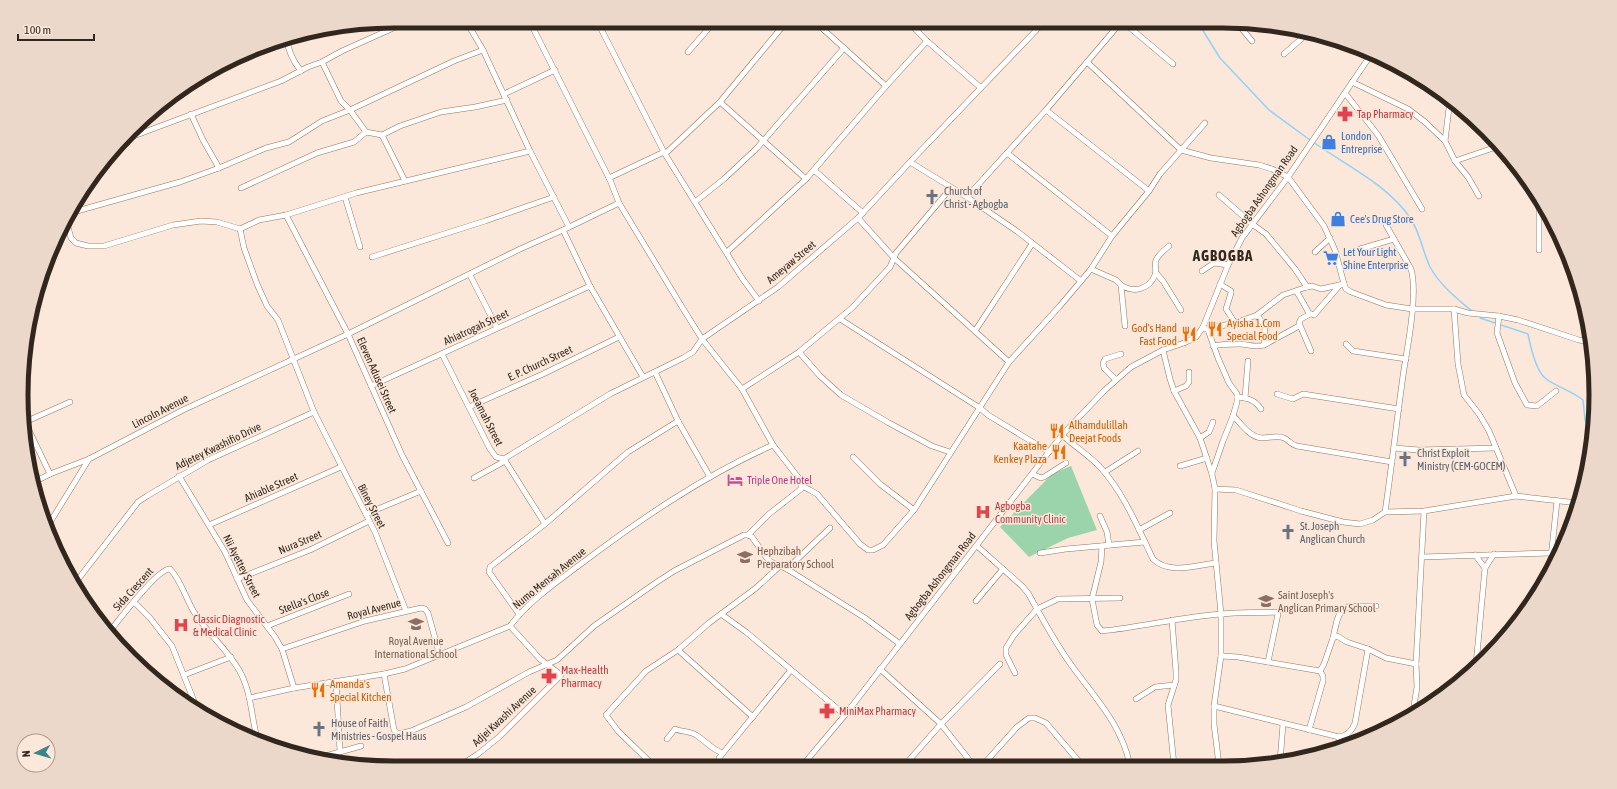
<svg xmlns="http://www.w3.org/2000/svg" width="1617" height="789" font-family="'Asap Condensed',sans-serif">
  <rect width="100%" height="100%" fill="#fbe8da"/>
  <polygon fill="#9bd4ab" points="1071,466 1097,530 1068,538 1029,557 1000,527 1052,474"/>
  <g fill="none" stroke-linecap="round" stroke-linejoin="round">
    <g stroke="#91d2f6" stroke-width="1.5">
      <polyline points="1197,21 1220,58 1269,110 1310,140"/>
      <path d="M1313,142c34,24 74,42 98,77 9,14 12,33 19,48 10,18 27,32 42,44"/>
      <path d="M1480,318l48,16c2,11 8,37 17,44 11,9 26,12 38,22l2,20 7,15"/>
    </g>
    <defs>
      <g id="minor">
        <polyline points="466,21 483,50 530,151 569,227"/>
        <polyline points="531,21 533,28 610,180 619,203 682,307 702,339 742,389 773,445 801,481 801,489 769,514 748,535"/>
        <polyline points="597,21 665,154 742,278 759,301"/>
        <polyline points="814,21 886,86"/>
        <polyline points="907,21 927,41 981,88"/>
        <polyline points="1122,21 1173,64"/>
        <polyline points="1236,22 1252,41"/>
        <polyline points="915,28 920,21"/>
        <path d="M287,39c1,13 6,22 14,32"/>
        <polyline points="688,52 715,21"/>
        <polyline points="1284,54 1309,32"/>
        <polyline points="322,62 341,101 350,110 366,132 382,135 400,126 441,112 475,107 507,100"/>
        <polyline points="1087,62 1181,150 1211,158 1259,165 1272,169 1288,177 1324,226 1335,250 1344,284 1346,289 1351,292 1386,305 1412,309 1454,309 1468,313 1499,316 1518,320 1579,340 1591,342"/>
        <polyline points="1352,82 1408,109 1425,122 1445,141 1455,161 1468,177 1479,196"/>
        <polyline points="1345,93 1378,135 1422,209"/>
        <polyline points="504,94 555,70"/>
        <polyline points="720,102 806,179"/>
        <polyline points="1046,110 1149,191"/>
        <polyline points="191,114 203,140 219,168"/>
        <polyline points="382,135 405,181"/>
        <polyline points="131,137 281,81 308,67 322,62 342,51 409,21"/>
        <polyline points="1445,141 1450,100"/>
        <polyline points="1007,153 1112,236"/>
        <polyline points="665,154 720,102 787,21"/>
        <polyline points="1455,161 1499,146"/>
        <polyline points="910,162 967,197 1018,232 1081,281"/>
        <polyline points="814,170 863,213"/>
        <polyline points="609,178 664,152"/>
        <polyline points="241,188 317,153 354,142 366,132"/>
        <polyline points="1219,195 1252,224 1266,234 1295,269 1307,287"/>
        <polyline points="345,197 360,247"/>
        <polyline points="967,197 1046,110 1122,21"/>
        <polyline points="695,202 724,179 757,148 844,48"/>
        <polyline points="70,213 180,182 219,168 266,148 289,142 322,121 350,110 454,61 483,50"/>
        <polyline points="286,215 348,334 402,455 448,543"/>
        <polyline points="858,218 894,258 1009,362"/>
        <polyline points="66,220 71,238 76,243 88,246 104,246 173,225 201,221 217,222 240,229 259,220 286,215 356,193 530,151"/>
        <polyline points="240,229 244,248 257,284 267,306 278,320 314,412 375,532 406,611"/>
        <polyline points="563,230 590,286 643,377"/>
        <polyline points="1360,249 1394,239"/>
        <polyline points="1539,250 1539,199"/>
        <polyline points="727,252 806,179 886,86 927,41"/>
        <polyline points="1315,252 1330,238"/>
        <polyline points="372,257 485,221 554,197"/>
        <polyline points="1091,269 1116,280 1121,285 1125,326"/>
        <polyline points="1202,271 1214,263 1228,265"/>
        <polyline points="1156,273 1163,281 1181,310"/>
        <polyline points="470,275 497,328"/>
        <polyline points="1220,284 1231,291 1231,293 1226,309 1235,323"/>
        <path d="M1121,285c12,8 28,5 34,-10 2,-5 -1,-11 1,-15 3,-6 8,-10 13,-14"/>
        <polyline points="1297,292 1309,313 1314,315 1340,285"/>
        <polyline points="1454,309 1458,364 1464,395 1479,414 1489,431 1516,496"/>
        <polyline points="1310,314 1301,319 1299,323 1311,351"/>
        <polyline points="1499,316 1497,333 1515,383 1527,405 1537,406 1556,391"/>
        <polyline points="840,319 980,408 988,415 1049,452"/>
        <polyline points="1203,327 1208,330 1218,358 1229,383 1237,394 1237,402 1233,416 1223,441 1212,473"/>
        <polyline points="1208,330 1211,328 1235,323 1257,315 1283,295 1307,287 1312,286 1321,289 1344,284"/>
        <polyline points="975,331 1032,244"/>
        <polyline points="1346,344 1353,351 1406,359"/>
        <polyline points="1264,345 1299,326"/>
        <path d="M1213,346c8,-2 17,-2 26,-2 9,0 16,4 25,1l1,-19 -8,-11"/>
        <polyline points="1163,350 1170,379 1174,391 1200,438 1212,474 1215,489 1214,541 1221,614 1221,656 1214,706 1214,724 1219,765"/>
        <polyline points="799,352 820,376 841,395 889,423 932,446 950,452"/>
        <polyline points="442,354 490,449 496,457 504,459 545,524"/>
        <polyline points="655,372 678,421 710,477"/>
        <polyline points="1116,380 1104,368 1103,363 1105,359 1121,354"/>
        <polyline points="371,386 590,286"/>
        <polyline points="742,389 799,352 852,308 890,267 896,253 951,188"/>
        <polyline points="1174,391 1186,386 1189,382 1189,372"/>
        <polyline points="1277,394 1293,399 1303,394 1399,409"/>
        <path d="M1237,397c11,1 18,3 24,12"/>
        <polyline points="1245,398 1248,361"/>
        <polyline points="469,407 543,374 619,337"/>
        <path d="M1233,416c9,8 16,21 29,22 7,0 16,-3 22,0 5,2 6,6 13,8l95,16"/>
        <polyline points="25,422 50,474"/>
        <polyline points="25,422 70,402"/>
        <path d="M1062,435c12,11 27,20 38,32 24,26 38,61 53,92 16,16 44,6 63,4"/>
        <polyline points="1200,438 1209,432 1213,422"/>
        <polyline points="1394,448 1419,450 1496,448"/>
        <polyline points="853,457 880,484 914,510"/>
        <polyline points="504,459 610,394 683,358 693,352 702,339 778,287 858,218 910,162 1045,21"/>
        <polyline points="1180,466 1207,458"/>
        <polyline points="1105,472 1138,451"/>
        <polyline points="1032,474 1041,478 1044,477 1066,463"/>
        <polyline points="179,476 225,552 247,600 275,637 282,649 294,688"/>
        <polyline points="474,478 505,461"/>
        <polyline points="36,481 50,474 89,459 183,410 348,334 520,249 563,230 619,203"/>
        <polyline points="802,486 810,490 817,494 860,544 868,550 873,550 883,545 914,510 1009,362 1059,307 1081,281 1091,269 1112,236 1149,191 1160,174 1205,123"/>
        <polyline points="1215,489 1236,490 1301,511 1343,522 1360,524 1373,520 1385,512 1424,511 1516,496 1578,503"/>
        <path d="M1385,512c7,-47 12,-95 19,-143 4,-24 14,-77 7,-100l-25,-44"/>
        <polyline points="366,514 421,491"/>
        <polyline points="1100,516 1107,532 1109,545"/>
        <polyline points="49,524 89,459"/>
        <polyline points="209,525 341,467"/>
        <polyline points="1139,530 1170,513"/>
        <path d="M977,546l45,40 6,7c14,25 27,50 44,73 24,33 49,58 58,99"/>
        <path d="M1102,546l-1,16 -9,37 5,26 5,6c40,-4 79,-14 119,-17 18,-2 37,-1 55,-2l2,2 -10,48"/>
        <polyline points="1040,553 1066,549 1145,542"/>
        <polyline points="1475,555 1485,568 1476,665"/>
        <polyline points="1422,557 1552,553"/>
        <polyline points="1550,567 1557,501"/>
        <polyline points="1485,568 1494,554"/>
        <polyline points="787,569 830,528"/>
        <polyline points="237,579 310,550 369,521"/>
        <polyline points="76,582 138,502 147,496 208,460 314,412"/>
        <polyline points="976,601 1003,569"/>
        <polyline points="134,602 150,618 172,646 198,711"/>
        <polyline points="519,614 489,572 490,567 545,524 628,452 678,421"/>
        <polyline points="721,614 746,632 845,715"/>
        <polyline points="1172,620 1176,672 1176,680 1168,705 1174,765"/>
        <polyline points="267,626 349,594"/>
        <path d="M110,631c9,-11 48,-63 60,-62 11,11 16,30 24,43 13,21 33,37 45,58 13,22 12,48 19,72"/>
        <path d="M1333,638c7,-36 9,-32 43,-32"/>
        <polyline points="282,649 365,621 421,608 425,609 428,613 440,656"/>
        <polyline points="678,650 753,717"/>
        <polyline points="1221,656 1238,657 1320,671 1323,676 1323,681 1309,730"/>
        <polyline points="880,669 941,724 974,766"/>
        <polyline points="1320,671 1324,664 1333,638 1337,636 1347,642 1368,649"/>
        <polyline points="1015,673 1006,655 1006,648 1014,635 1037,609 1058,599 1120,598"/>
        <polyline points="384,674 394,730 398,734 411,731 466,707 529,672 557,660 594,626 657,582 674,571 744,535 748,535 752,537 766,557 771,562 787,569 865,618 900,644"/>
        <polyline points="184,675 231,657"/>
        <polyline points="336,681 340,751"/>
        <path d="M249,698l45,-10 90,-14 21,-5 105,-43c18,-24 44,-42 68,-60 61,-46 125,-90 195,-121"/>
        <polyline points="1136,699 1155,687 1174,685"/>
        <path d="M1214,706l125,31c8,-1 13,-6 16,-14l13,-74 18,9 30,6"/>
        <polyline points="1413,712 1417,687 1416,664 1424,511"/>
        <polyline points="1339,737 1339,747"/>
        <path d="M667,739l8,-10c7,3 15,2 21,6 10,6 16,15 27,18"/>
        <polyline points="315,759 361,746"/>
        <polyline points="1280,762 1283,724"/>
        <polyline points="1124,765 1129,762"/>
        <polyline points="802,766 845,715 1062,435 1105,390 1131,367 1163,350 1184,343 1196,337 1203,327 1228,265 1242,238 1288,177 1372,53"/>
        <polyline points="904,766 941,724 1000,664"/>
        <polyline points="982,766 1017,727 1029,718 1035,718 1046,723 1082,765"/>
        <polyline points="655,767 618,731 606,715 646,671 678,650 709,623 756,588 780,566"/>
        <polyline points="717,767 719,758 723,753 791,670"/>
        <polyline points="456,768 478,754 499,737 561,675 540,659 510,626"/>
      </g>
    </defs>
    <use href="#minor" stroke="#927660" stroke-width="6"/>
    <use href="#minor" stroke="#fff" stroke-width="5"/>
  </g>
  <defs>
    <symbol id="pharmacy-bare" viewBox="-9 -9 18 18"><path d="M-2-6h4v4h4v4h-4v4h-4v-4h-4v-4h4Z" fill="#e0444e" stroke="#fbe8da" stroke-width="2.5" paint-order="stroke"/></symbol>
    <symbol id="shop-bare" viewBox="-9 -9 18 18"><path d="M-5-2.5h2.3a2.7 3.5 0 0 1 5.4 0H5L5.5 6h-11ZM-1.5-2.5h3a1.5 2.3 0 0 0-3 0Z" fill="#3f7fe0" stroke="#fbe8da" stroke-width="2.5" paint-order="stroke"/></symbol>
    <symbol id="church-bare" viewBox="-9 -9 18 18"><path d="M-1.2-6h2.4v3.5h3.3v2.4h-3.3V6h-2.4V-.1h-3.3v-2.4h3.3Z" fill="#6b7280" stroke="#fbe8da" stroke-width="2.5" paint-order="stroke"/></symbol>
    <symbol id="supermarket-bare" viewBox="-9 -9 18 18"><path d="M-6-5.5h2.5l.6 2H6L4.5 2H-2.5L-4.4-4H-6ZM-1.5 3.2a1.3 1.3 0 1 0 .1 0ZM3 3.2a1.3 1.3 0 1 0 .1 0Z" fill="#3f7fe0" stroke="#fbe8da" stroke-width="2.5" paint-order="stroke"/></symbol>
    <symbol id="restaurant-bare" viewBox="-9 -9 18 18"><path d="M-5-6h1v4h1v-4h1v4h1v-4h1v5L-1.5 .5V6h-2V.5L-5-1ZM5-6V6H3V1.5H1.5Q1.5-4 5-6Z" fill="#e8710a" stroke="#fbe8da" stroke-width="2.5" paint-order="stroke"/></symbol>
    <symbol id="hotel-bare" viewBox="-9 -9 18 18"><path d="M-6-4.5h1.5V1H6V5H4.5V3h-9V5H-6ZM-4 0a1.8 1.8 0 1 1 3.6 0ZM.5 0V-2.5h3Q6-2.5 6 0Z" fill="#d1479c" stroke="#fbe8da" stroke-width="2.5" paint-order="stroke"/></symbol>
    <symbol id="hospital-bare" viewBox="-9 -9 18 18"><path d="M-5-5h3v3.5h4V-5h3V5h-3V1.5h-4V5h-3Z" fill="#e0444e" stroke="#fbe8da" stroke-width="2.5" paint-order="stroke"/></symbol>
    <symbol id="school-bare" viewBox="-9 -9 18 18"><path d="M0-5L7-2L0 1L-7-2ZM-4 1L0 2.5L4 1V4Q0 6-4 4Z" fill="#8d6e63" stroke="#fbe8da" stroke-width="2.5" paint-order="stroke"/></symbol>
  </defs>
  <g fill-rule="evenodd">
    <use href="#pharmacy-bare" x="1334" y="103" width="22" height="22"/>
    <use href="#shop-bare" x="1318" y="131" width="22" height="22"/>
    <use href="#church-bare" x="921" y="186" width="22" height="22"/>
    <use href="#shop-bare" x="1327" y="208" width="22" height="22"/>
    <use href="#supermarket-bare" x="1320" y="247" width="22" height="22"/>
    <use href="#restaurant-bare" x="1204" y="318" width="22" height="22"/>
    <use href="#restaurant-bare" x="1178" y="323" width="22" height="22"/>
    <use href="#restaurant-bare" x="1046" y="420" width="22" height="22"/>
    <use href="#restaurant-bare" x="1048" y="441" width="22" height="22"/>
    <use href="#church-bare" x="1394" y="448" width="22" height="22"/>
    <use href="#hotel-bare" x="724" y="469" width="22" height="22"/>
    <use href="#hospital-bare" x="972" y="501" width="22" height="22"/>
    <use href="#church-bare" x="1277" y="521" width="22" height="22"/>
    <use href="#school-bare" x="734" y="546" width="22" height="22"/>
    <use href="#school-bare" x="1255" y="590" width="22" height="22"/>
    <use href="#school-bare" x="405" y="613" width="22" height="22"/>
    <use href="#hospital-bare" x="170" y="614" width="22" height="22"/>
    <use href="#pharmacy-bare" x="538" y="665" width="22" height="22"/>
    <use href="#restaurant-bare" x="307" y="679" width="22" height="22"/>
    <use href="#pharmacy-bare" x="816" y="700" width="22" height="22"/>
    <use href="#church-bare" x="308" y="718" width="22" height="22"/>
  </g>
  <g text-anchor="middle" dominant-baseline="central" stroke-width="3" stroke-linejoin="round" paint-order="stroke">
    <g font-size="11" fill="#be3a42" stroke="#fbe8da" text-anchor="start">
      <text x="1357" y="114">Tap Pharmacy</text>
      <text x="995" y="506">Agbogba<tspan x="995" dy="13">Community Clinic</tspan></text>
      <text x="193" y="619">Classic Diagnostic<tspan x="193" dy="13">&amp; Medical Clinic</tspan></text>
      <text x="561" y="670">Max-Health<tspan x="561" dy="13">Pharmacy</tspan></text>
      <text x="839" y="711">MiniMax Pharmacy</text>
    </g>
    <g font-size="11" fill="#366cbe" stroke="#fbe8da" text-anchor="start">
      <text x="1341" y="136">London<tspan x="1341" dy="13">Entreprise</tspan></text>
      <text x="1350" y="219">Cee's Drug Store</text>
      <text x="1343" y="252">Let Your Light<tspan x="1343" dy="13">Shine Enterprise</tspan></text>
    </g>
    <g font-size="11" fill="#5b616d" stroke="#fbe8da" text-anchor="start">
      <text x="944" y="191">Church of<tspan x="944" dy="13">Christ - Agbogba</tspan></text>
      <text x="1417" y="453">Christ Exploit<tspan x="1417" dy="13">Ministry (CEM-GOCEM)</tspan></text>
      <text x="1300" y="526">St. Joseph<tspan x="1300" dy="13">Anglican Church</tspan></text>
      <text x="331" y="723">House of Faith<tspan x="331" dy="13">Ministries - Gospel Haus</tspan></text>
    </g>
    <g font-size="11" fill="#32261d" stroke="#fbe8da">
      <text transform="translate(1264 191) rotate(-55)">Agbogba Ashongman Road</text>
      <text transform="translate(791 262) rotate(-40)">Ameyaw Street</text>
      <text transform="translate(476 327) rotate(-25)">Ahiatrogah Street</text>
      <text transform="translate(540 363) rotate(-25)">E. P. Church Street</text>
      <text transform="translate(377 375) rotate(66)">Eleven Adusei Street</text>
      <text transform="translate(160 411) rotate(-27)">Lincoln Avenue</text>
      <text transform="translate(486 417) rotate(63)">Joeamah Street</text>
      <text transform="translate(218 446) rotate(-26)">Adjetey Kwashifio Drive</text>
      <text transform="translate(271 487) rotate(-24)">Ahiable Street</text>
      <text transform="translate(372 506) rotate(63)">Biney Street</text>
      <text transform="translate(300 542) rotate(-23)">Nura Street</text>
      <text transform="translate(242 566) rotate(63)">Nii Ayettey Street</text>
      <text transform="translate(940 576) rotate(-52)">Agbogba Ashongman Road</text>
      <text transform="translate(549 578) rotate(-39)">Numo Mensah Avenue</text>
      <text transform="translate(133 589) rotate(-48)">Sida Crescent</text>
      <text transform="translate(304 601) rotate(-21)">Stella's Close</text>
      <text transform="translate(374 609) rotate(-15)">Royal Avenue</text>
      <text transform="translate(504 716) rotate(-43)">Adjei Kwashi Avenue</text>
    </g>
    <g font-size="11" fill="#c56008" stroke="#fbe8da" text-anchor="start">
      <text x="1227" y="323">Ayisha 1.Com<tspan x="1227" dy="13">Special Food</tspan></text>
      <text x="1177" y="328" text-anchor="end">God's Hand<tspan x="1177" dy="13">Fast Food</tspan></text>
      <text x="1069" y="425">Alhamdulillah<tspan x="1069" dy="13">Deejat Foods</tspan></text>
      <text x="1047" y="446" text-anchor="end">Kaatahe<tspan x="1047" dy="13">Kenkey Plaza</tspan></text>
      <text x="330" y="684">Amanda's<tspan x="330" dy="13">Special Kitchen</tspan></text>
    </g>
    <g font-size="11" fill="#b23c85" stroke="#fbe8da" text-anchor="start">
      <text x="747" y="480">Triple One Hotel</text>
    </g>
    <g font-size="11" fill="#785e54" stroke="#fbe8da" text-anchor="start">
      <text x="757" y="551">Hephzibah<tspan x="757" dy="13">Preparatory School</tspan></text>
      <text x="1278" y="595">Saint Joseph's<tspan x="1278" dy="13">Anglican Primary School</tspan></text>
      <text x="416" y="641" text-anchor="middle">Royal Avenue<tspan x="416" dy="13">International School</tspan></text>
    </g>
    <g font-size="15" font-weight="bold" letter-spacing="1" fill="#32261d" stroke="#fbe8da">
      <text x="1223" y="255">AGBOGBA</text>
    </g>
  </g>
  <path d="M0 0H1617V789H0ZM394 28H1223A366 366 0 0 1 1589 394V395A366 366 0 0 1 1223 761H394A366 366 0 0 1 28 395V394A366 366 0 0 1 394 28Z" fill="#ebd8cb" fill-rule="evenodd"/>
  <path fill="none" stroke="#32261d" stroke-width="5" d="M394 28H1223A366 366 0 0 1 1589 394V395A366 366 0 0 1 1223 761H394A366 366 0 0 1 28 395V394A366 366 0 0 1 394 28Z"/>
  <g transform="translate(36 753) rotate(265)"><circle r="19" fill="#fbe8da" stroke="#ab9a8e"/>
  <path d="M0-3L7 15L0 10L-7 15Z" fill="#3b8488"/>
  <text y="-6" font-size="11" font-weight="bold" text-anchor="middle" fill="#32261d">N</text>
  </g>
  <path d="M18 34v6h76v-6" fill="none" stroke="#32261d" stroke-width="2"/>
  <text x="24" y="34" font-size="12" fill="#32261d" stroke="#fbe8da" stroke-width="3" paint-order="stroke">100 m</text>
</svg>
